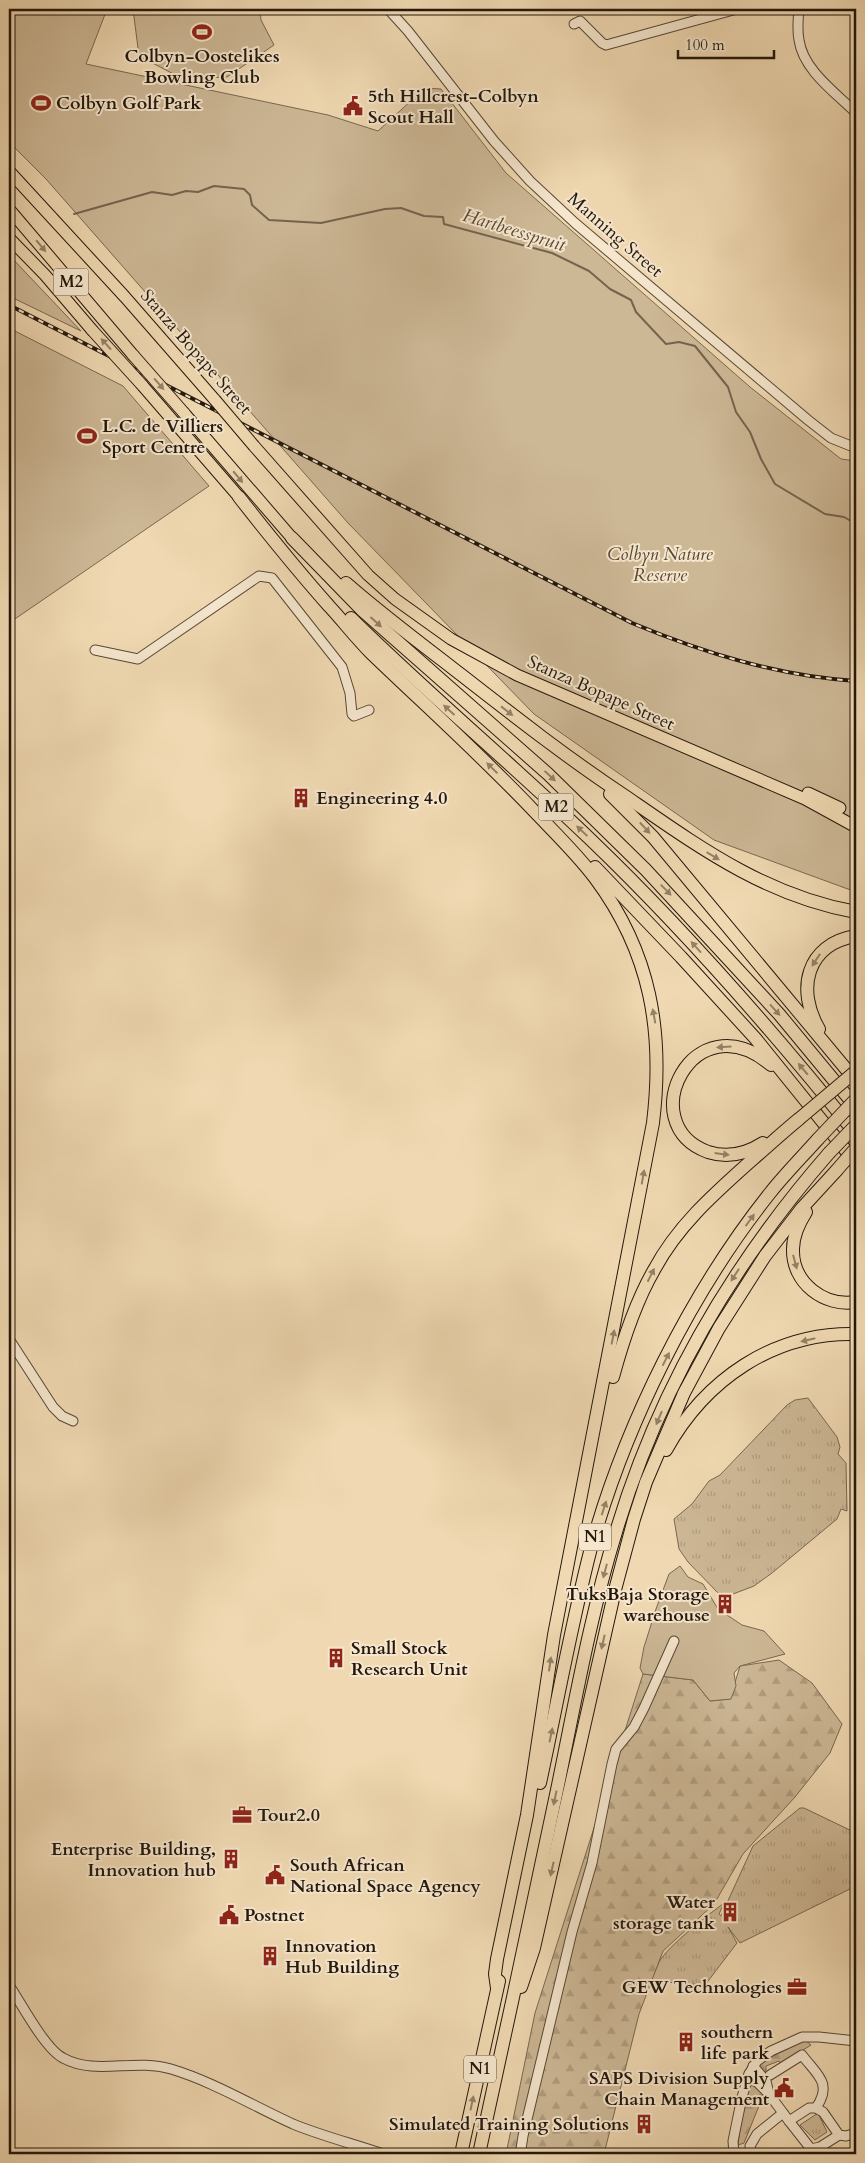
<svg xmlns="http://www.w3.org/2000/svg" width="865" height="2163" font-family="Cardo,serif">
  <defs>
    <pattern id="grass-tufts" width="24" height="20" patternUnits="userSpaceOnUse" patternTransform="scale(1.25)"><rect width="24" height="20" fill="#cdb896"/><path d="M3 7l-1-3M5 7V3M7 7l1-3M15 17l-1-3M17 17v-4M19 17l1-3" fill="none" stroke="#b09d80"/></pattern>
    <pattern id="forest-firs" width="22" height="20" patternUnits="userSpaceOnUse" patternTransform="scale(1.25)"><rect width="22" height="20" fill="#cdb896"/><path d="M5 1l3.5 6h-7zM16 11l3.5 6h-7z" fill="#b09d80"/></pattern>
  </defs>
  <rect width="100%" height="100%" fill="#f0d9b2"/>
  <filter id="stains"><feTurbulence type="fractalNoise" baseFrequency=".004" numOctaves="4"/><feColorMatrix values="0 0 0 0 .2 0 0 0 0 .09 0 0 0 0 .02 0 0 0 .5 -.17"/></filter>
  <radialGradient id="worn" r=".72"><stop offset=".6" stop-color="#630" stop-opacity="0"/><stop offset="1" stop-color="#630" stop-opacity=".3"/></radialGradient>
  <g fill="url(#grass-tufts)" stroke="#786851">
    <polygon points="808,1398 837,1437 840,1447 838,1454 846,1463 847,1511 841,1509 837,1519 772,1573 754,1586 733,1594 720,1595 688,1562 679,1549 674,1519 692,1504 709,1481 720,1475 787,1405 795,1400"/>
    <path d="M800,1808h4l52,25v53l-116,57 -12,-16 9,16 -32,42 -54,-4c3,-6 5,-13 8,-19 9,-16 49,-47 65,-59l-5,11 2,2 32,-70z"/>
    <polygon points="818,2113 827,2132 815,2140 800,2125"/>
  </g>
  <g fill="url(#forest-firs)" stroke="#786851">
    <polygon points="779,1660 812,1683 842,1724 830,1753 795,1797 743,1854 714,1904 663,1951 639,2014 604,2154 506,2154 535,2013 643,1674 693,1680 710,1701 730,1699 740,1666"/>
    <polygon points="805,2040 811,2045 781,2064 779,2061 766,2066 766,2073 758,2066 765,2060"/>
    <polygon points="746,2083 765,2091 744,2143 738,2145"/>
  </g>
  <g fill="#cdb896" stroke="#786851">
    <polygon points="9,9 107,9 86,64 328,115 378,131 425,88 441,89 506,173 750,387 841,459 856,461 856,892 714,840 534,714 348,523 46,179 9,142"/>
    <polygon points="133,9 260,9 261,20 274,45 227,77 183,79 139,56"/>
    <polygon points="9,255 81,331 9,296"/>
    <polygon points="9,328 123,386 209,486 9,623"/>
    <polygon points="680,1566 688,1577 703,1584 718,1609 742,1625 764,1631 785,1654 740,1666 734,1673 736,1686 731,1699 710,1701 693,1680 643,1674 640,1668 644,1647 656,1609 669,1574"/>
  </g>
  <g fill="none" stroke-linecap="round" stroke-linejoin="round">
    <polyline stroke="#74644e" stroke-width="2" points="74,214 152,192 172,195 186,191 198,192 214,186 244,189 250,195 252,205 269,220 321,223 385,209 401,208 424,216 443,217 444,224 552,253 589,271 610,289 631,300 636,312 666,344 679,342 695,346 728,387 736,412 750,432 761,459 775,484 825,514 844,517 856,524"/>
    <defs>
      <g id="minor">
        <polyline points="388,9 408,31 494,141 530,181 575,223 808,420 831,438 856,448"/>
        <path d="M799,9c-1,10 -2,21 0,31 4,30 37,53 57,73"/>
        <polyline points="574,24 580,21 602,43 606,45 737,9"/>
        <polyline points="95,650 138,659 259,576 272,578 342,667 350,693 352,714 354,716 369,710"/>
        <polyline points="9,1339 53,1407 62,1416 73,1421"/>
        <path d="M9,1985c12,18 36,64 54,73 33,18 70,0 108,11 43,13 82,37 122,55 29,12 61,20 90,30"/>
        <polyline points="753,2066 766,2081 769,2094"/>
        <polyline points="749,2074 769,2094 789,2121 809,2108 816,2108 823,2112 839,2135 846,2136 856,2133"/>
        <path d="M770,2075l32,-20c15,20 31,28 14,53"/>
        <polyline points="789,2121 811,2149 820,2147 839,2135"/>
        <polyline points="523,2154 521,2149 523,2136 572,1932 592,1863 612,1764 616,1749 634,1727 644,1708 674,1641"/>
        <polyline points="734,2154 733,2141 742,2097 749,2074 757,2061 771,2051 802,2037 819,2037 856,2041"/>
        <polyline points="752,2154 750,2146 757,2134 783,2113"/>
      </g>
      <g id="major">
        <polyline points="9,171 125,297 215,400"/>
        <polyline points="9,209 133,355"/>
        <polyline points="9,238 45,275 92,330"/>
        <polyline points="142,385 239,497"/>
        <polyline points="184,413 292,538"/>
        <polyline points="254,446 368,575 395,599 451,639 517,675 805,799 856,827"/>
        <polyline points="808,793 840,808"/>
      </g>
      <g id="highway">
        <path d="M239,497c29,37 59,74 90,109 14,15 27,32 42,47 54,52 111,103 163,158 21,22 43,43 61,67 56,75 69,154 58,245l-99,512 -27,180 -30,144 -2,15 2,14"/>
        <polyline points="292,538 363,611 548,774 646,870 779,1014 856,1107"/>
        <path d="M346,583c32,28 66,54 100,80 59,46 117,92 179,133 74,51 141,100 231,116"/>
        <path d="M351,618c77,76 161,146 239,221 96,92 183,192 266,295"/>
        <polyline points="610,794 653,837 856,1081"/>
        <polyline points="595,867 681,957 755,1038 856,1163"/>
        <path d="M819,1029c-23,-39 -13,-85 37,-93"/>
        <path d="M763,1143c-17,11 -36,15 -55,9 -77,-28 -14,-153 63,-87"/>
        <path d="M806,1212c-7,11 -13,24 -13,37 -1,34 31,58 63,53"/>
        <path d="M613,1377c10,-37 22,-74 41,-107 24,-45 61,-77 99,-111 15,-13 30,-27 46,-40"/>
        <path d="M666,1450c39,-70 107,-118 190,-116"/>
        <path d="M540,1783c17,-78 31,-158 51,-235 34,-123 100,-256 179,-355 15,-19 32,-36 48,-54"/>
        <polyline points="521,1987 534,1948 615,1590 634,1519 646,1482 684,1393 719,1328 765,1256 802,1208 836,1171"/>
        <polyline points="461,2154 499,1981"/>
        <path d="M479,2154c27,-121 52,-243 78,-364 18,-87 33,-174 59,-258 42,-141 117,-269 213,-379"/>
      </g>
    </defs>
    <use href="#minor" stroke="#564836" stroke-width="11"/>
    <use href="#major" stroke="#23170c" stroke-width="13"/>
    <use href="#highway" stroke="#23170c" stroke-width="14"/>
    <use href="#minor" stroke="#f5e6cd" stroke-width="9"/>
    <use href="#major" stroke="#f0d9b2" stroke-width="11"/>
    <use href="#highway" stroke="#f0d9b2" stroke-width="12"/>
    <defs>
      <path id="rail" d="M9,305l623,318c72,30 146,53 224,58"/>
    </defs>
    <use href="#rail" stroke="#23170c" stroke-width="4"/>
    <use href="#rail" stroke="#f5e6cd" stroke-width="2" stroke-dasharray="5.5" stroke-linecap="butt"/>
    <defs>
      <g id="major-bridge">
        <polyline points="92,330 142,385"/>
        <polyline points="133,355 184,413"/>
        <polyline points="215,400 254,446"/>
      </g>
      <g id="highway-bridge">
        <polyline points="799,1119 856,1071"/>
        <polyline points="818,1139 856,1099"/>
        <polyline points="829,1153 856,1125"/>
        <polyline points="836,1171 856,1148"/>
      </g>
    </defs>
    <use href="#major-bridge" stroke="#23170c" stroke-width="13" stroke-linecap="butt"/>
    <use href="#highway-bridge" stroke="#23170c" stroke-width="14" stroke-linecap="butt"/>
    <use href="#major-bridge" stroke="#f0d9b2" stroke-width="11"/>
    <use href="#highway-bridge" stroke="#f0d9b2" stroke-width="12"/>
  </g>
  <defs><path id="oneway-solid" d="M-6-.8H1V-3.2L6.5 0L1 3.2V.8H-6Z" transform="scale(1.25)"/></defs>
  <g fill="#948267">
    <use href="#oneway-solid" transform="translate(41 246) rotate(50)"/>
    <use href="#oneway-solid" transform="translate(106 344) rotate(-132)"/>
    <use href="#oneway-solid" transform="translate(159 384) rotate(49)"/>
    <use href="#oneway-solid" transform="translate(238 477) rotate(50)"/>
    <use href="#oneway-solid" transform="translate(376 622) rotate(42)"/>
    <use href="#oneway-solid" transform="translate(449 710) rotate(-138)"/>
    <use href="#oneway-solid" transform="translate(507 711) rotate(38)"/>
    <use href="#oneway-solid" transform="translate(492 768) rotate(-136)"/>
    <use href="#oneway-solid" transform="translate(550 776) rotate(43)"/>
    <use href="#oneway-solid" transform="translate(645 828) rotate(47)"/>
    <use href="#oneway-solid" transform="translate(582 831) rotate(-137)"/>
    <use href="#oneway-solid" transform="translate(713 856) rotate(31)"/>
    <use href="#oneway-solid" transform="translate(666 890) rotate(46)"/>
    <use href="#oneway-solid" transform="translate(696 947) rotate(-132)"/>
    <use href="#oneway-solid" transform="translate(816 960) rotate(123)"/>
    <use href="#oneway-solid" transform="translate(775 1010) rotate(48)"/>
    <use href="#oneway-solid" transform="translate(654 1016) rotate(-100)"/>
    <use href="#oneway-solid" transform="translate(724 1047) rotate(177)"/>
    <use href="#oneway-solid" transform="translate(803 1069) rotate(-130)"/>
    <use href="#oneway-solid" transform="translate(722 1154) rotate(7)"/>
    <use href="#oneway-solid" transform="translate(643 1177) rotate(-80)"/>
    <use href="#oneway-solid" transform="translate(750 1220) rotate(-54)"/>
    <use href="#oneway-solid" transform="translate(795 1262) rotate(75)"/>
    <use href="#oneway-solid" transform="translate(651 1275) rotate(-63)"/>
    <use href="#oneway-solid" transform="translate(735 1275) rotate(123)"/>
    <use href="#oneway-solid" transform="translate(613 1337) rotate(-79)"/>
    <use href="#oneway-solid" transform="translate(808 1340) rotate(167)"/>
    <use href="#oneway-solid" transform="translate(666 1359) rotate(-63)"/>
    <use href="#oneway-solid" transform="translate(659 1418) rotate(113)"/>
    <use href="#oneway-solid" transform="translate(604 1508) rotate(-72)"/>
    <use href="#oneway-solid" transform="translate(605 1571) rotate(105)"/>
    <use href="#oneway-solid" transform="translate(603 1642) rotate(103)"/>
    <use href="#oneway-solid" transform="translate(550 1664) rotate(-82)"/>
    <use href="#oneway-solid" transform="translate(551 1735) rotate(-78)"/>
    <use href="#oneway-solid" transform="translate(555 1798) rotate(102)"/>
    <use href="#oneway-solid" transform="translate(552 1869) rotate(103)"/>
    <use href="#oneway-solid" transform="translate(472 2103) rotate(-78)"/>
  </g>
  <defs>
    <symbol id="stadium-bare" viewBox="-9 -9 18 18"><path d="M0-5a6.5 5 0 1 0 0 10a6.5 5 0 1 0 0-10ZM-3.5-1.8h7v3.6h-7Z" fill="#8f2418" stroke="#f5e6cd" stroke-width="2.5" paint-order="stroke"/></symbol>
    <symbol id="civic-bare" viewBox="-9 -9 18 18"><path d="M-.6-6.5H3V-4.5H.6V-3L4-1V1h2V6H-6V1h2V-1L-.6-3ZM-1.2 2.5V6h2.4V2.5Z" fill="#8f2418" stroke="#f5e6cd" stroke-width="2.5" paint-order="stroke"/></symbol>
    <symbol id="building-bare" viewBox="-9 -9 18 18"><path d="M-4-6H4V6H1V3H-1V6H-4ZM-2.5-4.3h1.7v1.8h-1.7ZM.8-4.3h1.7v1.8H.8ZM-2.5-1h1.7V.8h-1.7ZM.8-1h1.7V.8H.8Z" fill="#8f2418" stroke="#f5e6cd" stroke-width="2.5" paint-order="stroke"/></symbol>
    <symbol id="office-bare" viewBox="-9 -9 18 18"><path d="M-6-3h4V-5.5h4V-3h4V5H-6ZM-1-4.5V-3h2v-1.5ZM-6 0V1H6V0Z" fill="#8f2418" stroke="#f5e6cd" stroke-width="2.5" paint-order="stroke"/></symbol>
  </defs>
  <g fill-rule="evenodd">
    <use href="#stadium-bare" x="188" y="18" width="28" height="28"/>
    <use href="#stadium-bare" x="27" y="89" width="28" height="28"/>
    <use href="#civic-bare" x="339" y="92" width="28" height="28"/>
    <use href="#stadium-bare" x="73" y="422" width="28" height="28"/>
    <use href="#building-bare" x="287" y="784" width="28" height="28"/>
    <use href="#building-bare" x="711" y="1590" width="28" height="28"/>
    <use href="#building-bare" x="322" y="1644" width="28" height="28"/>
    <use href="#office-bare" x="228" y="1801" width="28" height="28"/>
    <use href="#building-bare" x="217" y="1845" width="28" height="28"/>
    <use href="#civic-bare" x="261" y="1861" width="28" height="28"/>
    <use href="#building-bare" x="716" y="1898" width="28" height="28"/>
    <use href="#civic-bare" x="215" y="1901" width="28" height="28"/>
    <use href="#building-bare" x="256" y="1942" width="28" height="28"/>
    <use href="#office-bare" x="783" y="1973" width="28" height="28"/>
    <use href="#building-bare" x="672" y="2028" width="28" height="28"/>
    <use href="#civic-bare" x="770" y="2074" width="28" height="28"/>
    <use href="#building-bare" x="630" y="2110" width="28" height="28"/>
  </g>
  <g text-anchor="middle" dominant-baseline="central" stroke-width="4" stroke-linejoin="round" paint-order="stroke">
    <g fill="#f5e6cd" stroke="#625546" stroke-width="1">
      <rect x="53.5" y="268.5" width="35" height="27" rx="4"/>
      <rect x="538.5" y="793.5" width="35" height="27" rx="4"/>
      <rect x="579" y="1523.5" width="32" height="27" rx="4"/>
      <rect x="464" y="2055.5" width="32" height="27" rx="4"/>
    </g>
    <g font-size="16" font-weight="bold" fill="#23170c">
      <text x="71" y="282">M2</text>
      <text x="556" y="807">M2</text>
      <text x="595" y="1537">N1</text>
      <text x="480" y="2069">N1</text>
    </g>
    <g font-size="18" font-weight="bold" fill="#23170c" stroke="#f5e6cd" text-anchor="start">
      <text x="202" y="56" text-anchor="middle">Colbyn-Oostelikes<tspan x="202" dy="21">Bowling Club</tspan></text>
      <text x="368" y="96">5th Hillcrest-Colbyn<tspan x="368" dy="21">Scout Hall</tspan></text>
      <text x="56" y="103">Colbyn Golf Park</text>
      <text x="102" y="426">L.C. de Villiers<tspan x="102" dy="21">Sport Centre</tspan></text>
      <text x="316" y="798">Engineering 4.0</text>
      <text x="710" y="1594" text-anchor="end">TuksBaja Storage<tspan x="710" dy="21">warehouse</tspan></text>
      <text x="351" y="1648">Small Stock<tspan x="351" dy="21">Research Unit</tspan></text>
      <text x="257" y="1815">Tour2.0</text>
      <text x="216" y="1849" text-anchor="end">Enterprise Building,<tspan x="216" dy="21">Innovation hub</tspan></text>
      <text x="290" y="1865">South African<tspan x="290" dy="21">National Space Agency</tspan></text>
      <text x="715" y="1902" text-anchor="end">Water<tspan x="715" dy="21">storage tank</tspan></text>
      <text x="244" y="1915">Postnet</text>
      <text x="285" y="1946">Innovation<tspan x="285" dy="21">Hub Building</tspan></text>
      <text x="782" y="1987" text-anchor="end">GEW Technologies</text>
      <text x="701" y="2032">southern<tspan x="701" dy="21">life park</tspan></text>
      <text x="769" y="2078" text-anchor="end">SAPS Division Supply<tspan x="769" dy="21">Chain Management</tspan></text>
      <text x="629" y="2124" text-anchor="end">Simulated Training Solutions</text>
    </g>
    <g font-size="18" fill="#23170c" stroke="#f5e6cd">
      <text transform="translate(615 235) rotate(41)">Manning Street</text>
      <text transform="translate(196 352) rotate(49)">Stanza Bopape Street</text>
      <text transform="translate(601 693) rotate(24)">Stanza Bopape Street</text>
    </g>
    <g font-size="18" font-style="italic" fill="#564735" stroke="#f5e6cd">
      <text x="660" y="554">Colbyn Nature<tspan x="660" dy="21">Reserve</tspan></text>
    </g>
    <g font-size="19" font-style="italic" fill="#594a38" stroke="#f5e6cd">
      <text transform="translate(514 230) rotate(17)">Hartbeesspruit</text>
    </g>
  </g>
  <rect width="865" height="2163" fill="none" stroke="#f0d9b2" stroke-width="30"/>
  <rect x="10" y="10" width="845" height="2143" fill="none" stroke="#23170c" stroke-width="2.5"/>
  <rect x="15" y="15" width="835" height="2133" fill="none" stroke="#23170c"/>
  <path d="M678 50v8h96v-8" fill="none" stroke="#23170c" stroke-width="2.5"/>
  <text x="685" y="50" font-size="15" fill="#23170c" stroke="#f5e6cd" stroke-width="4" paint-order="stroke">100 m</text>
  <rect width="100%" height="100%" filter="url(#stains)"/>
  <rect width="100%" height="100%" fill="url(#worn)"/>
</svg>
